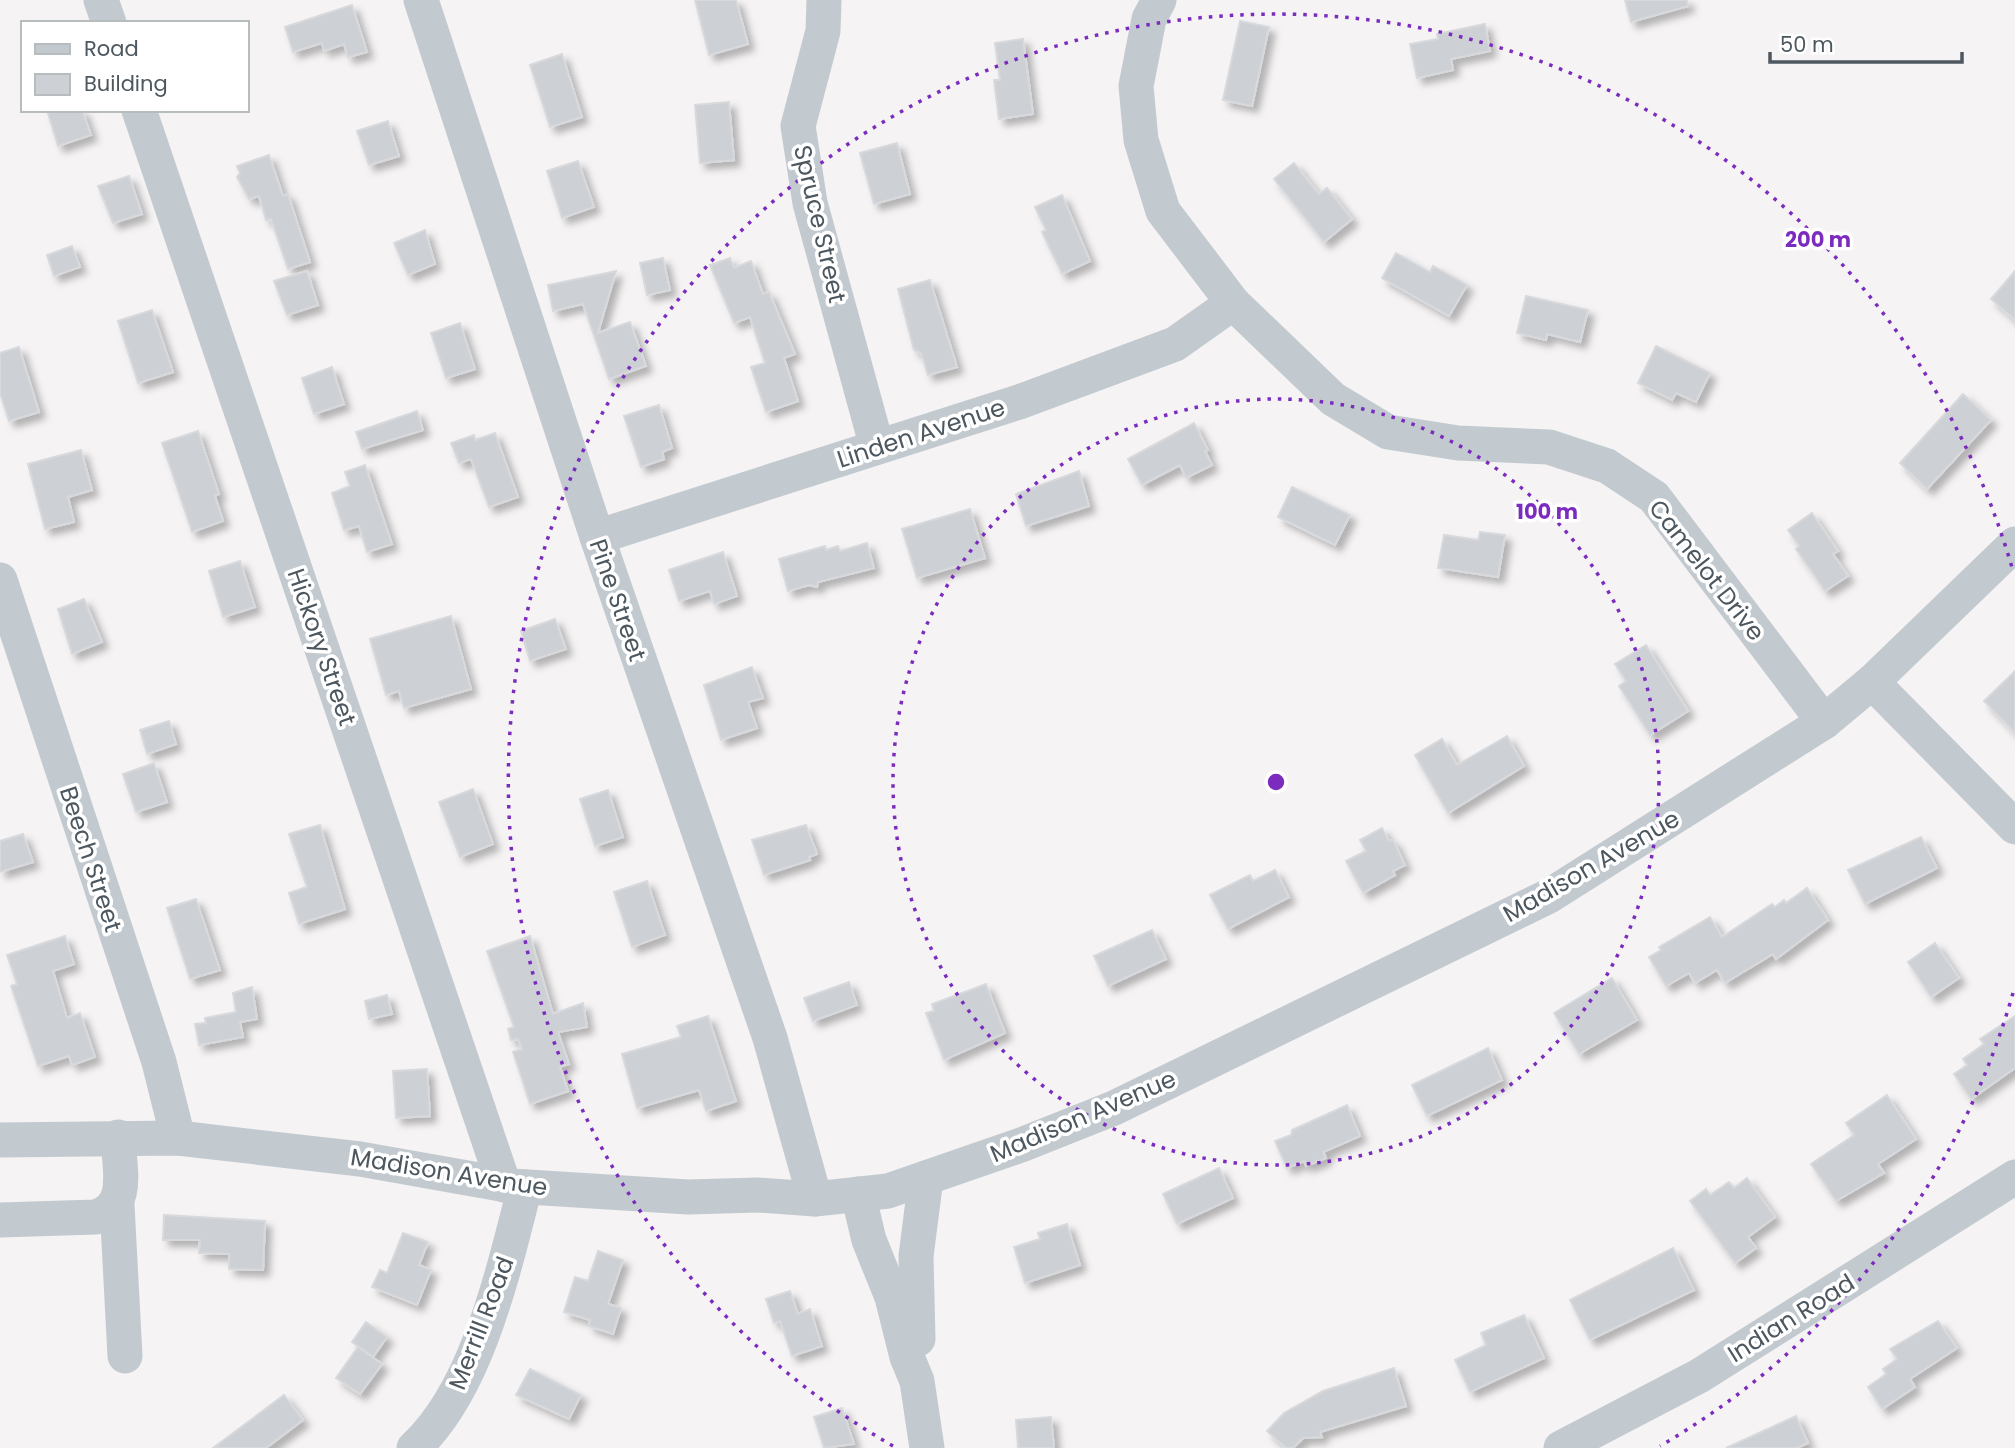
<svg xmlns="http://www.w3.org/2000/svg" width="2015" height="1448" font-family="Poppins,sans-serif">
  <defs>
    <filter id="shadow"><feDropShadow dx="6" dy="6" stdDeviation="3.5" flood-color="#0004"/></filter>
  </defs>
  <rect width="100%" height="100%" fill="#f5f3f3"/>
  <g fill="#cdd0d4" stroke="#d8d9dd" stroke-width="2" filter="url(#shadow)">
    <polygon points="695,0 736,0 748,44 709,55"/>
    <polygon points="1625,0 1687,0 1688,6 1631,22"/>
    <polygon points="352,5 367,52 348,57 344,44 324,51 322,43 293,52 285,27"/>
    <polygon points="1240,21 1269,27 1252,106 1223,100"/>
    <polygon points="1485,24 1490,51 1451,59 1453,70 1417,78 1410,44 1438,39 1437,34"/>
    <polygon points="1023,39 1033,114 999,119 994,80 1000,80 995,43"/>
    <polygon points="562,54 582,117 550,127 530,65"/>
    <polygon points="729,102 734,160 700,163 695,105"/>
    <polygon points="47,110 82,110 91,135 58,146"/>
    <polygon points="388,121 399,156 369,165 357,131"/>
    <polygon points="897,143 910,194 874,204 860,153"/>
    <polygon points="269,155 283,196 288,194 310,262 288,269 271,219 266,220 259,196 249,199 237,177 240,173 237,166"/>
    <polygon points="578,161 594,207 562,218 547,171"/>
    <polygon points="1294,163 1319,194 1327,188 1352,219 1324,242 1274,179"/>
    <polygon points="129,176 142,214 113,223 98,186"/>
    <polygon points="1062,195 1090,261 1062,274 1042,232 1046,230 1035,207"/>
    <polygon points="425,230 435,264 408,275 394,243"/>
    <polygon points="72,246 80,267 54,276 47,255"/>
    <polygon points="1396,253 1430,272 1433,266 1467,285 1449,316 1382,278"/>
    <polygon points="663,258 670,290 647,295 640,263"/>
    <polygon points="730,258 734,268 751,261 763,294 769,292 795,354 784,358 798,401 766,412 751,367 765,363 750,317 734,323 710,265"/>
    <polygon points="307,271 318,305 287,315 274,281"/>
    <polygon points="616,271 598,333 630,322 646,366 609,379 583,304 553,311 548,285"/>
    <polygon points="2015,271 2015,320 1991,299"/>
    <polygon points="930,280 957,367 928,375 921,353 914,350 898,289"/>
    <polygon points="1526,296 1588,310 1580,342 1547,334 1546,340 1517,333"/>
    <polygon points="152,310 173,372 138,383 118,321"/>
    <polygon points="460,323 475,369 446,378 431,333"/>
    <polygon points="1656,346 1710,373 1696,402 1676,393 1672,400 1638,383"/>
    <polygon points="19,347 39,412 9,421 0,393 0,353"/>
    <polygon points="332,367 344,404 314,414 302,378"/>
    <polygon points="1963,394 1991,420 1927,489 1900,463"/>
    <polygon points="659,405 672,448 662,452 664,459 641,467 624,416"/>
    <polygon points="417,411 423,430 362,449 356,432"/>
    <polygon points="1194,423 1208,450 1205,451 1212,465 1186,478 1180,465 1142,485 1128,459"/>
    <polygon points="198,431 219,494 215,496 223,521 192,532 162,443"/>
    <polygon points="495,433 518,497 489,507 471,459 459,463 451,443 474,435 475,440"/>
    <polygon points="81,450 92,490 68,497 74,522 45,529 28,464"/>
    <polygon points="365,465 392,544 367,552 359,526 344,530 332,493 350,486 345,472"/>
    <polygon points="1079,471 1089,506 1026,526 1016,494"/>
    <polygon points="1292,487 1350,515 1335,545 1278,517"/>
    <polygon points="970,509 985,558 917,578 902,529"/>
    <polygon points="1812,513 1838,551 1833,554 1848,576 1825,591 1796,549 1799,546 1788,530"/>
    <polygon points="1480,532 1505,535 1498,577 1438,568 1444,535 1478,540"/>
    <polygon points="867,543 874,568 818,582 817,587 809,585 788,591 779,559 825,546 826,550 838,546 840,551"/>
    <polygon points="723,552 737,596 714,604 710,591 679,601 669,570"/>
    <polygon points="240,561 255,607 223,617 209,571"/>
    <polygon points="84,599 102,642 72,654 58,609"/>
    <polygon points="451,616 471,689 404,708 399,691 386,695 370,639"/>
    <polygon points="555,619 566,649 530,661 521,631"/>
    <polygon points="1646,645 1688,711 1650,735 1619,686 1626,681 1615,664"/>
    <polygon points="752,667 763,698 748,702 757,728 721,740 704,685"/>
    <polygon points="2015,671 2015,733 1984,701"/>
    <polygon points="169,721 176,744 147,754 140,730"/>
    <polygon points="1507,736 1524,766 1448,813 1415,755 1442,739 1457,765"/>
    <polygon points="154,763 167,802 136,812 123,774"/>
    <polygon points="473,789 493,844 460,857 439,802"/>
    <polygon points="608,790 623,837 595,846 580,799"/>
    <polygon points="320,825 345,909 299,924 289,893 307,887 289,834"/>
    <polygon points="806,825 817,854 809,857 810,860 764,875 752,840"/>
    <polygon points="1382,828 1389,841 1393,840 1405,865 1393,871 1395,875 1363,893 1346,861 1366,851 1360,840"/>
    <polygon points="23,834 33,862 0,872 0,841"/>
    <polygon points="1921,837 1937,868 1865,904 1848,870"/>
    <polygon points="1275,870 1289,897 1228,929 1210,895 1250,875 1253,881"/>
    <polygon points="647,881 665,935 632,947 614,892"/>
    <polygon points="1807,888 1828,920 1776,959 1773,954 1725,983 1717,970 1695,983 1689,973 1666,986 1649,957 1661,950 1659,947 1710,917 1722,937 1772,904 1775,907 1784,900 1786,903"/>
    <polygon points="196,899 220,970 190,979 167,908"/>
    <polygon points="1152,930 1166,959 1108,986 1094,956"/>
    <polygon points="65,936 74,964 53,971 67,1018 80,1013 95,1057 72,1065 69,1056 38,1066 11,986 17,984 7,955"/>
    <polygon points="530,936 553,1014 583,1003 587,1027 558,1032 569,1064 560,1067 568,1091 530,1104 513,1052 522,1049 518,1039 511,1040 508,1029 514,1027 487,951"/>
    <polygon points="1935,943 1959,978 1931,997 1908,962"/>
    <polygon points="1612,978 1637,1020 1579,1054 1554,1013"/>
    <polygon points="849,982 857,1005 813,1021 804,998"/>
    <polygon points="986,984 1005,1033 944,1060 926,1013 934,1011 932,1004"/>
    <polygon points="252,987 257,1019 240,1022 243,1037 199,1045 195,1024 206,1023 205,1018 236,1012 233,993"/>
    <polygon points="387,995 392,1014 369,1019 365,1001"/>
    <polygon points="708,1016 736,1101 706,1111 699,1090 637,1108 622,1054 681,1037 677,1026"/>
    <polygon points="2015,1016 2015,1068 1971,1099 1954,1074 1967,1065 1963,1059 1984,1044 1980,1039"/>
    <polygon points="1488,1048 1502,1080 1427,1116 1412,1085"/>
    <polygon points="427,1069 430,1116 396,1118 393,1071"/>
    <polygon points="1887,1095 1916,1139 1878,1164 1884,1173 1836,1201 1811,1164 1854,1135 1846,1123"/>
    <polygon points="1347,1105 1360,1136 1323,1152 1326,1158 1306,1166 1304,1161 1287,1168 1275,1141 1291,1135 1292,1130"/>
    <polygon points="1219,1168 1233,1198 1177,1224 1163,1194"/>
    <polygon points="1747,1178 1775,1217 1748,1237 1756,1248 1735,1263 1690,1201 1706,1189 1710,1195 1729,1182 1734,1188"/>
    <polygon points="164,1215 265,1221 263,1270 229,1269 229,1254 199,1253 200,1240 163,1240"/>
    <polygon points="1067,1224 1080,1265 1025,1283 1014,1247 1040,1239 1038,1233"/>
    <polygon points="403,1233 428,1242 419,1265 431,1270 417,1305 372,1287 380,1270 387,1273"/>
    <polygon points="1673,1248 1694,1290 1590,1340 1570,1300"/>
    <polygon points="598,1251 623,1260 608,1304 621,1308 613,1334 589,1326 590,1320 564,1312 575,1277 588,1281"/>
    <polygon points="790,1291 798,1314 810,1309 822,1346 792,1356 780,1321 774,1323 766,1299"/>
    <polygon points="1524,1315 1544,1358 1470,1392 1455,1360 1486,1345 1481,1333"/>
    <polygon points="1938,1321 1957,1348 1910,1379 1915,1387 1882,1409 1868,1387 1886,1374 1883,1369 1897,1359 1890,1349"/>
    <polygon points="366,1322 387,1337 373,1357 352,1342"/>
    <polygon points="358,1347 382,1364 360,1394 336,1378"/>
    <polygon points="1394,1368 1406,1406 1320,1432 1322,1437 1303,1438 1293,1448 1286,1448 1267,1431 1284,1413 1323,1391"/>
    <polygon points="530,1369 581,1395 569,1419 516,1395"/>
    <polygon points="284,1395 303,1420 266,1448 213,1448"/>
    <polygon points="842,1408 854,1444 824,1448 814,1417"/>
    <polygon points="1796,1416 1808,1443 1797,1448 1726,1448"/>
    <polygon points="1051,1417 1054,1448 1018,1448 1016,1420"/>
  </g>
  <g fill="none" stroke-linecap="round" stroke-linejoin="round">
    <g stroke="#c2cad0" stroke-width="35">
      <polyline points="101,0 109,23"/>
      <polyline points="421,0 597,537 770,1038 815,1199"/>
      <polyline points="824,0 823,31 798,126 810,203 877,447"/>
      <polyline points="1159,0 1149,19 1136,86 1141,140 1163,211 1233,303 1333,399 1388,432 1458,443 1549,447 1607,466 1654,497 1824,722"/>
      <polyline points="139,110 504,1185"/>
      <polyline points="597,537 1019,402 1175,344 1233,303"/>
      <polyline points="0,580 159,1062 178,1138"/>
      <polyline points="1872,682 2015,827"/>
      <polyline points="0,1140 178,1138 360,1159 512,1186 688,1197 758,1195 815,1199 888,1191 1021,1145 1114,1108 1549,896 1824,722 1872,682 2015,544"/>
      <polyline points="858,1194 869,1240 892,1297 907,1357 917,1381 927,1448"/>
      <polyline points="117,1205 125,1356"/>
      <path d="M0,1220l96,-3c35,-11 23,-49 22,-80"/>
      <polyline points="918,1339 916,1256 926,1178"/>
      <path d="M414,1448c64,-59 90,-180 111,-261"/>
      <polyline points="1561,1448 1699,1376 2015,1177"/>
    </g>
  </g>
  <g fill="none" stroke="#7b2cbf" stroke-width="3.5" stroke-dasharray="3.5 7">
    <circle cx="1276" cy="782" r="383"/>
    <path d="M2013 993A767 767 0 0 1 1660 1446M893 1446A767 767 0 1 1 2013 571"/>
  </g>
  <g text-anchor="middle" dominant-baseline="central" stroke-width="7" stroke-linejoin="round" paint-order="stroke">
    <g font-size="24" fill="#4c575f" stroke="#fff">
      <text transform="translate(820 224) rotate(77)">Spruce Street</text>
      <text transform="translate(921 433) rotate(-18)">Linden Avenue</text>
      <text transform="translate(1707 570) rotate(52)">Camelot Drive</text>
      <text transform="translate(618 600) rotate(71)">Pine Street</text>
      <text transform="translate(322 647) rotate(71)">Hickory Street</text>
      <text transform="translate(91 859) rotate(72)">Beech Street</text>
      <text transform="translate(1591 866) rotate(-30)">Madison Avenue</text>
      <text transform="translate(1083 1116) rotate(-23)">Madison Avenue</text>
      <text transform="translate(449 1172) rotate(9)">Madison Avenue</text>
      <text transform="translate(1791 1318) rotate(-32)">Indian Road</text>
      <text transform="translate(481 1323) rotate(-69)">Merrill Road</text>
    </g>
  </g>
  <circle cx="1276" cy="782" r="10" fill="#7b2cbf" stroke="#fff" stroke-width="3.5"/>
  <g font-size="21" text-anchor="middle" font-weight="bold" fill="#7b2cbf" stroke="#fff" stroke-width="7" stroke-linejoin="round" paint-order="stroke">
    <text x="1818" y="247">200 m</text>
    <text x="1547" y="519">100 m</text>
  </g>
  <rect x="21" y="21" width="228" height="91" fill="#ffffff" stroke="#b7bcbf" stroke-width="2"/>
  <rect x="35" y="44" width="35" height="10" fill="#c2cad0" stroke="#b7bcbf" stroke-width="2"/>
  <text x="84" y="56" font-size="21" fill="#4c575f">Road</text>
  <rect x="35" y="74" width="35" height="21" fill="#cdd0d4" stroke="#b7bcbf" stroke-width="2"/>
  <text x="84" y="91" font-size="21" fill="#4c575f">Building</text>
  <path d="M1770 52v10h192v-10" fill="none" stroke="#4c575f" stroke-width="3.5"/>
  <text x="1780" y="52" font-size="21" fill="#4c575f" stroke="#ffffff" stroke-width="5" paint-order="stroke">50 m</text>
</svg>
